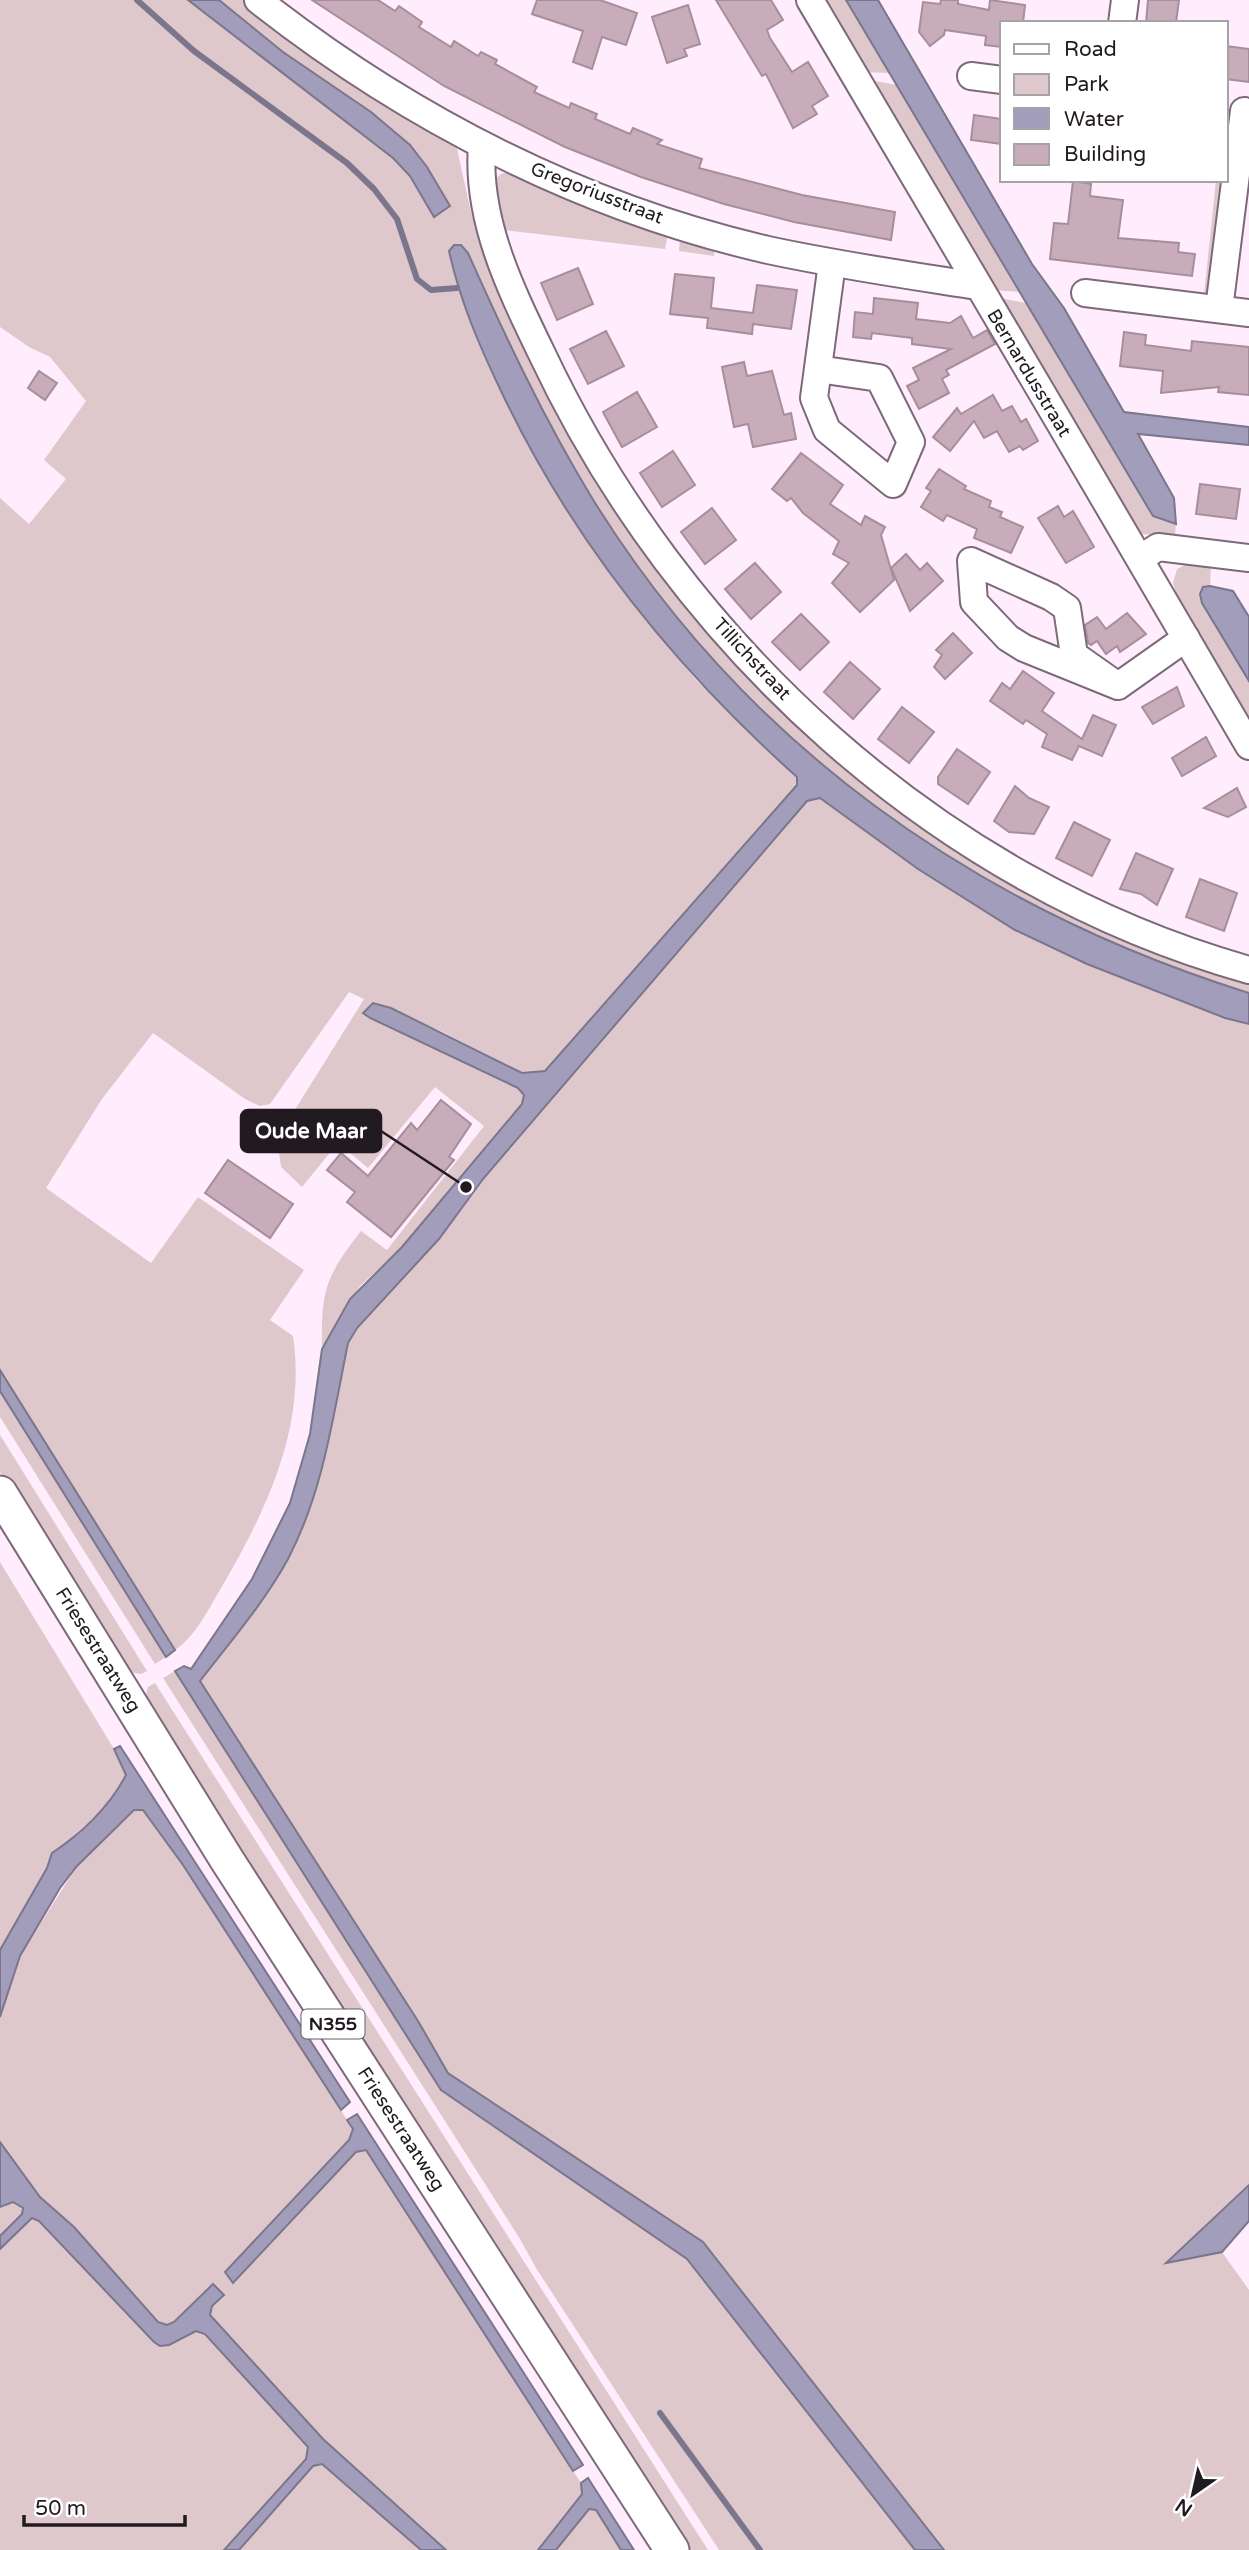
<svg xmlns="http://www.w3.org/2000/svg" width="1249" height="2550" font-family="'Varela Round',sans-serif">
  <rect width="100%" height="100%" fill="#ffedfe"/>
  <g fill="#dfc8cc">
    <path d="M0,0h188l205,158 17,18 24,40 16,-10 -23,-39 -33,-37 -111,-78 -64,-52h24l61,49 145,90 8,10 14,63 22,67 67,143 33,56 53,78 47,61 50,55 99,93 79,58 328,159v11c-279,-87 -499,-246 -656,-494 -51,-81 -92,-170 -139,-253l194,377 49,58 101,96 -1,8 -252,286 -23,2 -79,-41 -70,-29 -3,15 148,70 6,7 -2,9 -120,143 -42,39 -38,63c-1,-58 3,-72 39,-118l26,19 97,-124 -49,-39 -67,81 -30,-25 -36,44 -21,-20 -3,-21 13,-30 73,-117 -15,-7 -79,112 -10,2 -15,-7 -92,-66 -51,66 -56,89 105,75 47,-66 106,73 -34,50 23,16c14,92 -28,177 -73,254 -12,20 -25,47 -45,60l-175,-280v-872l29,26 37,-45 -22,-19 42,-59 -36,-44 -21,-10 -29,-20z"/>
    <polygon points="817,0 846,0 889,73 860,72"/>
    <polygon points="864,79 897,85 999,259 1022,292 989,290"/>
    <polygon points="513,171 668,233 665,249 496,229 488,185 501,174"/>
    <polygon points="1216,180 1224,180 1209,290 1204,295"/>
    <polygon points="680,237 714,247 714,256 679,251"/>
    <polygon points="994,297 1026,303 1153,516 1176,524 1175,536 1140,534 1131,529"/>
    <polygon points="1189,563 1211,567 1210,586 1203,587 1200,594 1249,681 1249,731 1172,601 1177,596 1173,583 1177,569"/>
    <path d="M820,798l98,71 97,61 72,34 138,54 24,6v1161l-81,77 54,-10 27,38v260h-305l-241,-308 -255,-169 -30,-52 -218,-340c30,-39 64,-78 87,-122 36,-67 46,-142 61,-216l9,-15 82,-89 44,-60 324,-378z"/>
    <polygon points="0,1391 166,1657 155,1664 0,1417"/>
    <polygon points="0,1435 147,1671 141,1674 125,1671 0,1472"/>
    <polygon points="0,1562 114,1749 126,1775 102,1810 50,1857 47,1868 0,1950"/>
    <polygon points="175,1671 441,2090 687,2259 915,2550 719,2550 536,2268 520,2239 163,1678"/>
    <polygon points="155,1683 708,2550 684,2550 144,1702 148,1687"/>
    <polygon points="135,1810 143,1810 183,1865 353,2129 349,2140 225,2273 233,2283 356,2152 366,2150 581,2483 582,2494 538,2550 446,2550 323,2439 210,2315 212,2284 174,2322 167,2325 158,2322 74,2227 40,2197 0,2142 0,2017 20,1956 77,1866"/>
    <polygon points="13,2202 20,2204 23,2214 0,2236 0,2207"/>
    <path d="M32,2218c23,8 106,105 128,128l8,-1 28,-14 9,2 103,114 -2,12 -82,91h-224v-301z"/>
    <polygon points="323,2463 421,2550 239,2550 313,2466"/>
    <polygon points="589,2509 596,2510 621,2550 556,2550"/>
  </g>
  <g fill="#a19dba" stroke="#7b768c" stroke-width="2">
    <polygon points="188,0 219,0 283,52 371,112 410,145 427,167 450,206 434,217 410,176 393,158"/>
    <polygon points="846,0 878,0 1032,264 1064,308 1124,412 1249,427 1249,445 1138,434 1174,498 1176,524 1153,516 1144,501"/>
    <path d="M454,245h7l7,8c37,83 76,166 124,245 152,246 382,409 657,495v31l-24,-6 -138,-54 -72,-34 -97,-61 -98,-71 -13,3 -324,378 -44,60 -82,89 -9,15c-15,74 -25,149 -60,216 -24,44 -58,83 -88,122l218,340 30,52 255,169 241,308h-29l-228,-291 -246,-169 -266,-419 9,-5 7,3 61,-90 38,-76 20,-69 12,-85 28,-50 52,-52 120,-143 2,-9 -6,-7 -148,-70 -7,-5 10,-10 18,5 131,65 23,-2 252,-286v-8c-122,-109 -226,-238 -296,-386 -22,-46 -41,-90 -52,-140z"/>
    <polygon points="1210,586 1233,591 1249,617 1249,681 1202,603 1200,594 1203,587"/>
    <polygon points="0,1370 175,1650 166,1657 0,1391"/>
    <path d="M120,1746l230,356 -9,8 -158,-245 -40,-55h-9l-57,56 -17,22 -40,68 -20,61v-67l47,-82 5,-15c30,-20 57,-46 74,-78l-12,-26z"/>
    <polygon points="357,2114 583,2465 573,2471 366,2150 356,2152 233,2283 225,2272 349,2140 353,2129 347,2120"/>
    <polygon points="0,2142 40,2197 74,2227 158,2322 167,2325 174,2322 213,2284 224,2295 212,2306 210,2315 323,2439 446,2550 421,2550 322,2464 313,2466 239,2550 224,2550 306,2459 308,2447 205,2334 196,2331 169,2345 160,2346 154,2342 39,2221 32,2218 0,2249 0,2236 22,2214 23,2208 13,2202 0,2207"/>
    <polygon points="1249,2185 1249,2221 1222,2252 1166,2263"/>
    <polygon points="588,2478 634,2550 621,2550 596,2510 589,2509 556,2550 538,2550 582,2494 581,2483"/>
  </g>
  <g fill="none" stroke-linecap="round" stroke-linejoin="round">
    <g stroke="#7b768c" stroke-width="6">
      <polyline points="137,0 194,51 347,163 374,189 397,219 417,279 431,290 457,288"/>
      <polyline points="660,2413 760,2550"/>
    </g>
  </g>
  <g fill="#c8acba" stroke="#a88d9b" stroke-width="2">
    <polygon points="312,0 378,0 395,11 399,6 422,22 419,27 451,47 454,41 478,56 481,52 497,60 495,64 537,87 534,92 569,108 571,103 597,114 595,119 630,134 633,128 662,140 657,144 702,159 699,168 802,195 895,212 891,240 794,222 724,204 641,177 565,147 444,86"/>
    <polygon points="537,0 600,0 637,13 626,45 602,37 592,69 573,62 583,31 532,14"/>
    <polygon points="716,0 771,0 783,20 767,30 770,38 792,72 808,62 828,96 812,106 817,114 793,128 766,74 762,76"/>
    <polygon points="941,0 958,0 958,4 989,10 990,0 1025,5 1023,23 1002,23 1002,47 985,45 986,36 945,30 944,35 930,46 919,32 923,2 940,4"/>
    <polygon points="1148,0 1179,0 1176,23 1146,23"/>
    <polygon points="688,5 700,44 684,49 687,56 667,63 652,17"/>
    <polygon points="1226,46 1249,49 1249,82 1226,79"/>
    <polygon points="974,115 1002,119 1002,144 971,140"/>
    <polygon points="1073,181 1091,184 1090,196 1123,200 1118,238 1179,243 1178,252 1195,254 1192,276 1050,259 1054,223 1068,224"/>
    <polygon points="578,268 593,304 557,320 541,283"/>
    <polygon points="675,274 714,278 711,308 753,313 757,285 797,290 791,329 753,324 752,334 707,328 708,318 670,314"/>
    <polygon points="874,298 918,303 916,319 950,323 961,316 973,338 987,330 995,344 946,370 949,375 942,379 949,393 919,409 907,386 919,380 913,368 951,349 912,344 912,338 872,333 871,339 853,337 855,312 873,314"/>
    <polygon points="606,331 624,366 588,384 570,349"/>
    <polygon points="1124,332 1146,335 1145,345 1191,351 1192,341 1249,347 1249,395 1218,392 1219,387 1161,393 1163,371 1120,366"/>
    <polygon points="744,362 747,376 772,371 784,415 791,413 796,439 753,447 748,424 734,427 722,367"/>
    <polygon points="39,371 57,383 45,400 28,388"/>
    <polygon points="637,392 657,427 622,447 603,412"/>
    <polygon points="993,395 1002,411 1012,406 1021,422 1026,419 1038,441 1023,450 1020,446 1009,452 997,431 984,438 974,421 950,451 933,437 957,408 961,414"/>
    <polygon points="673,451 695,485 662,507 640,473"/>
    <polygon points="801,453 843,485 830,504 861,525 865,516 885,527 881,535 894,580 860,612 832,583 849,563 833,554 839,541 803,513 791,498 787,501 772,489"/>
    <polygon points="939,469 966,486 964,489 991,501 989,507 1002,512 1000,517 1023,527 1011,553 974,538 977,529 947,515 943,521 921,507 931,491 926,488"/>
    <polygon points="1200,484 1240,489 1236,519 1196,514"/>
    <polygon points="1058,506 1064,517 1073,511 1094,547 1066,563 1038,518"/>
    <polygon points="712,508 736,540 705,564 681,532"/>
    <polygon points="906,554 920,570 927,563 943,581 910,611 891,568"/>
    <polygon points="755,563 781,592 751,619 725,589"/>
    <polygon points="1127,613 1146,634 1120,652 1117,646 1106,654 1097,641 1091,645 1088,643 1085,625 1097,617 1106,629"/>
    <polygon points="801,614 829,642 800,670 772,642"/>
    <polygon points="953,633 972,653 945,679 934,667 942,655 936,650"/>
    <polygon points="850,662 880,689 853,719 824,692"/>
    <polygon points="1023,671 1054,693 1042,711 1082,739 1093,715 1116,725 1102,756 1079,746 1072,760 1042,747 1047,734 1026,720 1023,724 990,701 1002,683 1010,689"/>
    <polygon points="1177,687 1184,706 1153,724 1142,707"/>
    <polygon points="902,707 934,732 909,763 878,739"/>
    <polygon points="1206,737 1216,756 1182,776 1172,758"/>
    <polygon points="957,749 990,772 968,804 938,784 938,777"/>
    <polygon points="1015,786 1029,798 1049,807 1034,834 1009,832 994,821"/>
    <polygon points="1237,788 1246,807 1228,817 1204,808"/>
    <polygon points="1074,822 1110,840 1092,876 1056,858"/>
    <polygon points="1136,853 1173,869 1157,905 1141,894 1120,889"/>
    <polygon points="1200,879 1237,893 1224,931 1186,917"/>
    <polygon points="441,1100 471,1124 449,1157 454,1160 391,1237 347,1202 355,1192 327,1170 341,1153 368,1176 411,1123 417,1130"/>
    <polygon points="228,1160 293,1204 270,1238 205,1193"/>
  </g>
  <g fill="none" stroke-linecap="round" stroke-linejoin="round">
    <defs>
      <g id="minor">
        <path d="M258,0c150,118 323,207 510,250 69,15 139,25 209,36"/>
        <path d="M810,0c148,248 293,497 439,746"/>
        <polyline points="1122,23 1125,0"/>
        <polyline points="971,76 1002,80"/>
        <path d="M482,145c-6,74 28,143 60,209 136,289 396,529 707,616"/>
        <polyline points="1085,293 1249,313"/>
        <polyline points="1219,309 1244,111"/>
        <polyline points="818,369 879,378 911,442 893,484 827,430 814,398 832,263"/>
        <polyline points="1141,558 1158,547 1249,558"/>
        <polyline points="1118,686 1074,655 1067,608 1051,597 971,561 974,602 1008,638 1024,648 1118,686 1186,638"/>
      </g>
      <polyline id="major" points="0,1493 227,1860 672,2550"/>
    </defs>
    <use href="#minor" stroke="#7d697c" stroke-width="30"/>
    <use href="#major" stroke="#7d697c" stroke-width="37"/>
    <use href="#minor" stroke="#fff" stroke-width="26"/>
    <use href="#major" stroke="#fff" stroke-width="33"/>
  </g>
  <g text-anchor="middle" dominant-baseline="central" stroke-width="7" stroke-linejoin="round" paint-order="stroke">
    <rect fill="#fff" stroke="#645f64" stroke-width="2" x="301.5" y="2009.5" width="63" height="29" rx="5"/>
    <g font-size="18" font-weight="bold" fill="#211a21">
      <text x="333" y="2024">N355</text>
    </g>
    <g font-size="19" fill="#211a21" stroke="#fff">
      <text transform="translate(597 193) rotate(21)">Gregoriusstraat</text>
      <text transform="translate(1029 373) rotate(59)">Bernardusstraat</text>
      <text transform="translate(752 659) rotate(47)">Tillichstraat</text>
      <text transform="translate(98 1650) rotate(58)">Friesestraatweg</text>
      <text transform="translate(401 2129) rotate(57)">Friesestraatweg</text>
    </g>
  </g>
  <path fill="none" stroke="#211a21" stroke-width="2.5" d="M466 1187L381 1131"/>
  <circle fill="#211a21" stroke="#fff" stroke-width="2.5" cx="466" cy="1187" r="7"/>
  <rect fill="#211a21" stroke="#211a21" stroke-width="2.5" x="241" y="1110" width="140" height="42" rx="7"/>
  <g font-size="21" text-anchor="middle" font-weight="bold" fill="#fff">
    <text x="311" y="1138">Oude Maar</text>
  </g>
  <rect x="1000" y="21" width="228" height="161" fill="#ffffff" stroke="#a6a3a6" stroke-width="2"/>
  <rect x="1014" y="44" width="35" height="10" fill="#ffffff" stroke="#a6a3a6" stroke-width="2"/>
  <text x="1064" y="56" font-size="21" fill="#211a21">Road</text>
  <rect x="1014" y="74" width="35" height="21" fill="#dfc8cc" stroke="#a6a3a6" stroke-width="2"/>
  <text x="1064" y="91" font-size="21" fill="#211a21">Park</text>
  <rect x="1014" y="108" width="35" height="21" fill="#a19dba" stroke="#a6a3a6" stroke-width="2"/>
  <text x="1064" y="126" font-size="21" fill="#211a21">Water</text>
  <rect x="1014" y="144" width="35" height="21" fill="#c8acba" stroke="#a6a3a6" stroke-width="2"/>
  <text x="1064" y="161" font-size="21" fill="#211a21">Building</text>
  <g transform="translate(1193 2494) rotate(214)" stroke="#ffffff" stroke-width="5" paint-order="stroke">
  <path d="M0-5L12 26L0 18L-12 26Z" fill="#211a21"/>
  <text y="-10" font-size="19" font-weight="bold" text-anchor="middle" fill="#211a21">N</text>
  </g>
  <path d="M24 2515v10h161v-10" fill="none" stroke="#211a21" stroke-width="3.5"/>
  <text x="35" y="2515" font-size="21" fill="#211a21" stroke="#ffffff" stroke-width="5" paint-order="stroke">50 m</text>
</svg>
